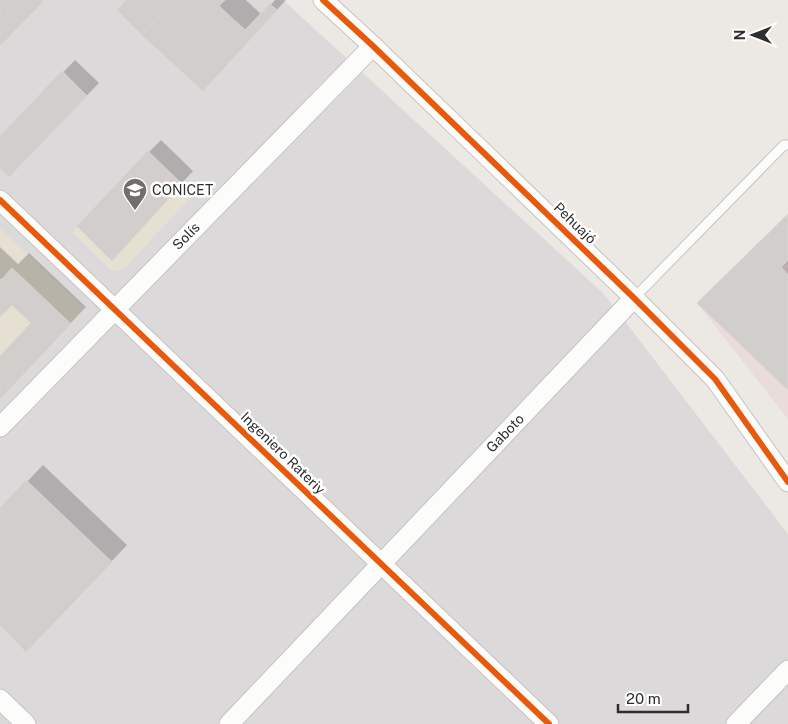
<svg xmlns="http://www.w3.org/2000/svg" width="788" height="724" font-family="'Public Sans',sans-serif">
  <rect width="100%" height="100%" fill="#ece8e4"/>
  <polygon fill="#dcd9db" points="0,0 283,0 604,294 788,534 788,724 0,724"/>
  <g fill="#e6e0d3">
    <polygon points="148,151 193,195 123,270 112,271 72,232"/>
    <polygon points="0,228 85,309 0,399"/>
  </g>
  <polygon fill="#e9dcdb" points="788,214 788,419 697,303"/>
  <g fill="#0003">
    <polygon points="128,0 246,0 262,15 275,0 286,0 219,73"/>
    <polygon points="75,60 99,83 21,163 0,166 0,137"/>
    <polygon points="161,140 193,171 124,246 149,152"/>
    <polygon points="788,215 788,388 699,303"/>
    <polygon points="0,247 18,264 29,253 86,307 0,398 0,358 32,323 12,304 0,317"/>
    <polygon points="43,465 127,545 42,635 0,624 0,510"/>
  </g>
  <g fill="#d1cecb" stroke="#d7d4d0">
    <polygon points="0,0 41,0 43,2 22,23 0,2"/>
    <polygon points="126,0 175,0 142,35 117,10"/>
    <polygon points="175,0 225,0 219,6 245,30 270,4 277,10 203,91 142,35"/>
    <polygon points="0,2 22,23 1,45 0,44"/>
    <polygon points="62,71 87,96 9,177 0,168 0,136"/>
    <polygon points="148,151 182,184 112,261 77,226"/>
    <polygon points="788,214 788,260 781,267 788,275 788,390 697,303"/>
    <polygon points="12,268 71,324 0,399 0,356 31,323 12,305 0,317 0,279 1,280"/>
    <polygon points="26,480 112,562 26,652 0,625 0,508"/>
  </g>
  <g fill="none" stroke-linecap="round" stroke-linejoin="round">
    <defs>
      <polyline id="lane" points="634,298 784,145 788,145"/>
      <g id="street">
        <polyline points="323,0 373,46 634,298 715,379 788,482"/>
        <polyline points="0,200 549,724"/>
        <polyline points="0,427 373,46"/>
        <polyline points="0,699 26,724"/>
        <polyline points="229,724 634,298"/>
        <polyline points="736,724 788,670"/>
      </g>
    </defs>
    <use href="#lane" stroke="#c5c4c5" stroke-width="11"/>
    <use href="#street" stroke="#c5c4c5" stroke-width="21"/>
    <use href="#lane" stroke="#fcfcfb" stroke-width="9"/>
    <use href="#street" stroke="#fcfcfb" stroke-width="19"/>
    <defs>
      <g id="cycleway">
        <polyline points="323,0 373,46 634,298 715,379 788,482"/>
        <polyline points="0,200 549,724"/>
      </g>
    </defs>
    <use href="#cycleway" stroke="#fff" stroke-width="9"/>
    <use href="#cycleway" stroke="#e8590c" stroke-width="6"/>
  </g>
  <defs>
    <symbol id="university-pin" viewBox="-11 -11 22 30"><path d="M0 17L-7.5 6A9.5 9.5 0 1 1 7.5 6Z" fill="#706f6e" stroke="#fff"/><path d="M0-5L7-2L0 1L-7-2ZM-4 1L0 2.5L4 1V4Q0 6-4 4Z" fill="#fff"/></symbol>
  </defs>
  <g fill-rule="evenodd">
    <use href="#university-pin" x="121" y="176" width="28" height="38"/>
  </g>
  <g text-anchor="middle" dominant-baseline="central" stroke-width="5" stroke-linejoin="round" paint-order="stroke">
    <g font-size="14" fill="#2e2e2e" stroke="#fff" text-anchor="start">
      <text x="152" y="190">CONICET</text>
    </g>
    <g font-size="14" fill="#2e2e2e" stroke="#fff">
      <text transform="translate(575 223) rotate(44)">Pehuajó</text>
      <text transform="translate(186 236) rotate(-45)">Solís</text>
      <text transform="translate(505 433) rotate(-46)">Gaboto</text>
      <text transform="translate(283 453) rotate(44)">Ingeniero Rateriy</text>
    </g>
  </g>
  <g transform="translate(753 35) rotate(270)" stroke="#ffffff" stroke-width="4" paint-order="stroke">
  <path d="M0-4L9 19L0 12L-9 19Z" fill="#2e2e2e"/>
  <text y="-8" font-size="14" font-weight="bold" text-anchor="middle" fill="#2e2e2e">N</text>
  </g>
  <path d="M618 704v8h70v-8" fill="none" stroke="#2e2e2e" stroke-width="2.5"/>
  <text x="626" y="704" font-size="15" fill="#2e2e2e" stroke="#ffffff" stroke-width="4" paint-order="stroke">20 m</text>
</svg>
